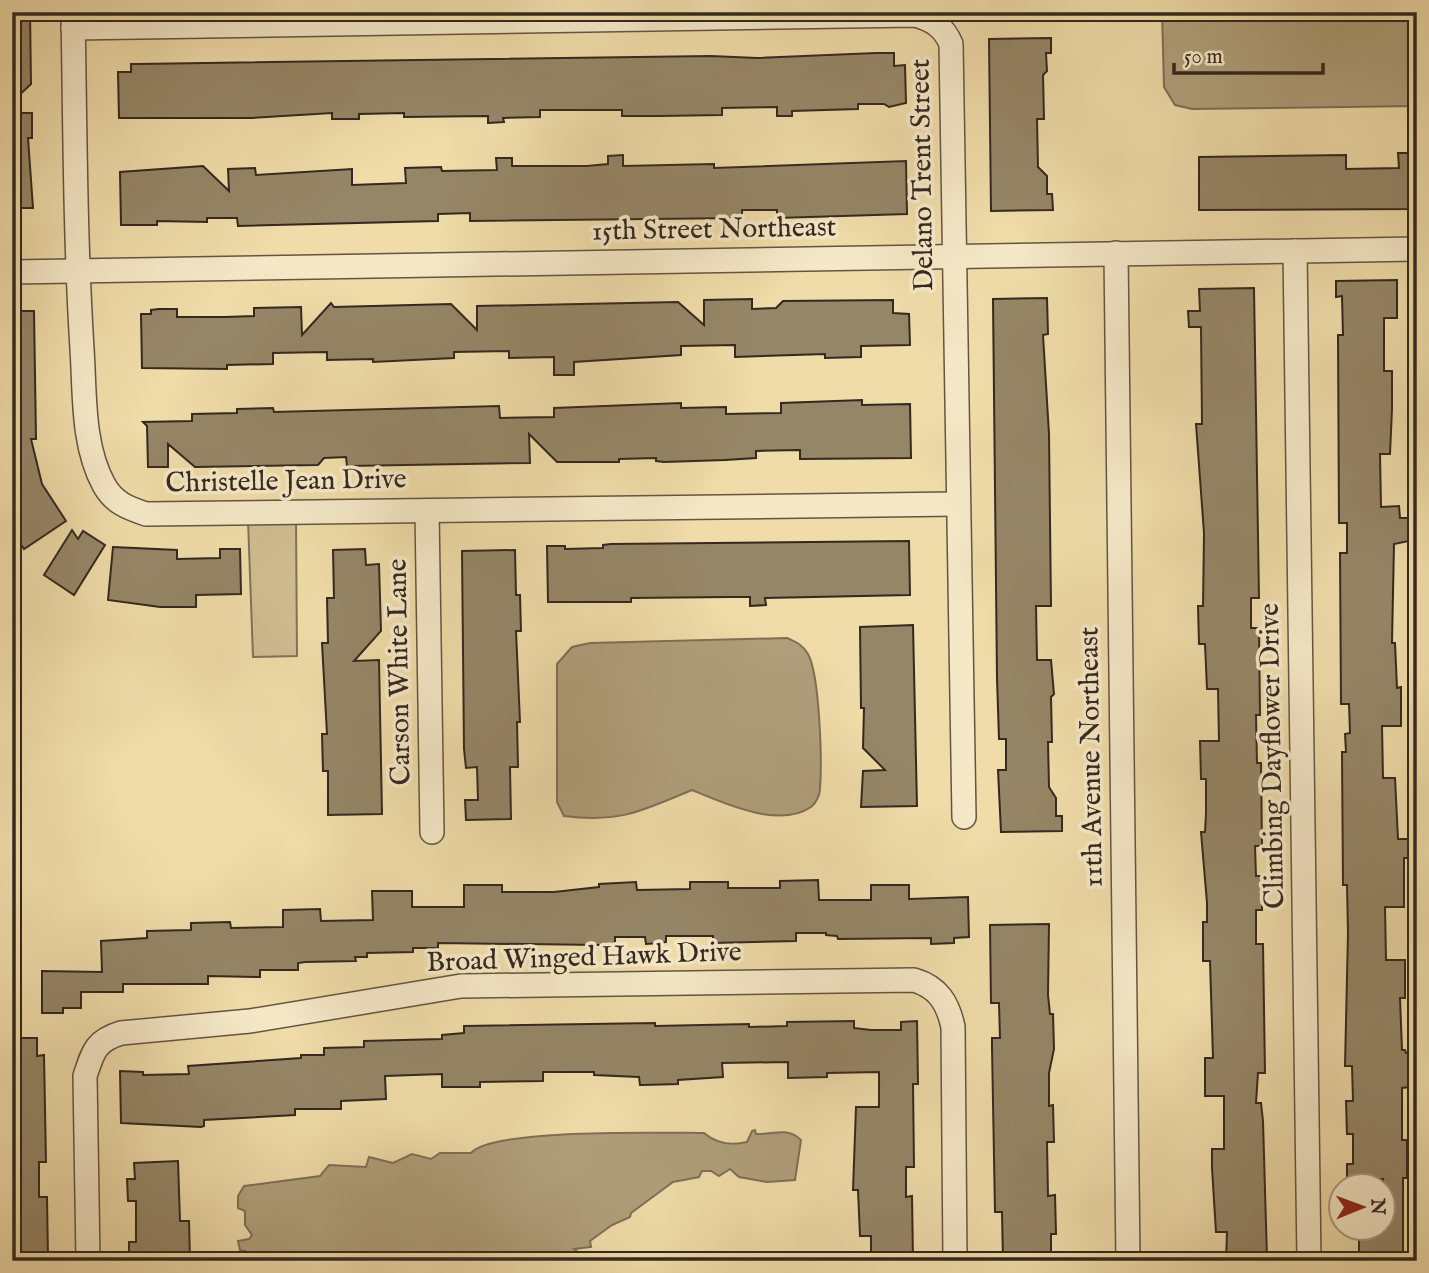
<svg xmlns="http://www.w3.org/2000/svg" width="1429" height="1273" font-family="'IM FELL English',serif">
  <rect width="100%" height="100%" fill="#efdca9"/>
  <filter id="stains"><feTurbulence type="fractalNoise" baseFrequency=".00286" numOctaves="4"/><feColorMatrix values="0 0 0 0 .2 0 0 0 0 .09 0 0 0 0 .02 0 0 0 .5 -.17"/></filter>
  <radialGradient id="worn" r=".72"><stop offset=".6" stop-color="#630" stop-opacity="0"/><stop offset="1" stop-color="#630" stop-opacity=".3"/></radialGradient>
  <polygon fill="#cfbd92" stroke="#827258" stroke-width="2" points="248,520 296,520 297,656 253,657"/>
  <g fill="#af9f7a" stroke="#7e6f56" stroke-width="2">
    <polygon points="1162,12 1417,12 1417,106 1192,109 1175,105 1164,87"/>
    <path d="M787,638c9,4 16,7 21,16 12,22 14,108 12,135 0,6 -4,14 -9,18 -32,22 -88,-4 -119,-17 -51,21 -71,33 -128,26l-7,-14v-138l15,-17 18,-4z"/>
    <path d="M755,1130l1,4c17,1 31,-8 45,6l-6,40 -28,2 -28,-5 -9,-8 -11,7 -8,-5h-9l-3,6 -26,5 -42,31 -1,4 -18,8 -22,16 1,6 -17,2 9,7 -1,5h-335l-1,-10 -6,-1 -2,-9 11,-2 3,-4 -7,-10v-14l-7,-3v-12l6,-10 76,-10 9,-11 37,2 3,-10 24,6 19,-9 19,5 9,-6h31c21,-25 194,-20 233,-20 12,10 27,13 43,9l5,-11z"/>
  </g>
  <g fill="#958667" stroke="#34281f" stroke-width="2">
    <polygon points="12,12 30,12 31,84 12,102"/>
    <polygon points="1051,38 1051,53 1046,53 1047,71 1043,75 1044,119 1037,119 1038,167 1047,176 1047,194 1052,194 1053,210 991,211 989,39"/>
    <polygon points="876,53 894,53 894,66 905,65 906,103 889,107 884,104 858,104 858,109 792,111 792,116 777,116 777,107 722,108 722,115 659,116 622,116 622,110 540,110 540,117 503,118 504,122 488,123 488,116 404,117 404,113 359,114 359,119 332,119 332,113 251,118 119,118 118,72 131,72 131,64 137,64 711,56 757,58"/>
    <polygon points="12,113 32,113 32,138 28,138 33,208 12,208"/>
    <polygon points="1398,153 1417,153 1417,208 1414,209 1199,210 1199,157 1346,155 1346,169 1399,168"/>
    <polygon points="623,155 623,166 714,164 714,168 906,161 907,214 777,218 777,210 742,210 742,218 470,221 470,213 438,214 438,221 238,226 237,218 207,218 207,222 157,221 157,225 121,225 120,172 203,166 229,191 228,169 255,168 256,175 352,169 352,185 406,183 405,168 441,167 442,171 497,170 496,158 512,158 512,166 587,166 608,164 608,156"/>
    <polygon points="1397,280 1397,318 1384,318 1384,371 1392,371 1392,409 1390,454 1380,454 1381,507 1399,506 1400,518 1409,518 1409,541 1394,544 1392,643 1395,643 1397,688 1401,687 1401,726 1382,726 1383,778 1395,778 1398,839 1409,839 1410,858 1404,858 1404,907 1385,907 1386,960 1405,960 1405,998 1400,998 1402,1050 1405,1050 1406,1053 1417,1053 1417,1086 1402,1088 1402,1140 1407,1140 1407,1178 1403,1178 1403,1261 1359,1261 1359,1232 1383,1232 1383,1179 1347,1179 1347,1164 1353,1164 1353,1134 1347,1134 1346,1101 1353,1101 1352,1066 1345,1066 1348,933 1347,885 1343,885 1342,752 1346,752 1345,734 1350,733 1349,704 1341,704 1340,553 1347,553 1347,523 1339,523 1338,335 1343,335 1342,296 1336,297 1336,281"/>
    <polygon points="1254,288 1259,598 1251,598 1251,628 1259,628 1260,715 1256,715 1257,763 1261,763 1262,846 1255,846 1256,876 1262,876 1262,910 1256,910 1256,944 1263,944 1265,1073 1258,1073 1256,1103 1261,1103 1263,1121 1267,1259 1226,1261 1227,1232 1216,1232 1212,1168 1212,1149 1224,1149 1224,1096 1205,1096 1205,1058 1213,1058 1210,961 1203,961 1203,922 1207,922 1207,903 1201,832 1205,832 1206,813 1206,779 1201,779 1200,741 1219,741 1218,689 1207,689 1205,644 1199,644 1198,606 1203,606 1204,533 1196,424 1202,424 1201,327 1189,327 1188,311 1200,311 1199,289"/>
    <polygon points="1047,298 1048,334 1043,335 1049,434 1051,606 1036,606 1037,660 1051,660 1054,694 1051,697 1052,742 1048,742 1049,787 1056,798 1056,816 1062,816 1062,831 1001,832 998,770 1006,770 1006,739 999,739 997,678 993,299"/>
    <polygon points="752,299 752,309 776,308 783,301 893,300 893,313 909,314 910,345 861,346 861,357 825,358 825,354 735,357 735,345 681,346 681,355 574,362 574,375 554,375 554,357 509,358 509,351 454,352 454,358 373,362 373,359 327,360 327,352 273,353 273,364 227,365 227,369 142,368 141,314 151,314 151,310 159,309 177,309 177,317 225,317 254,316 254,308 301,307 302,335 331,303 334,307 451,304 477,330 477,306 678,302 704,325 704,300"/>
    <polygon points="12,311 34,311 36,439 31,439 42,484 66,521 24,549 18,540 12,538"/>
    <polygon points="862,400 862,405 910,404 911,458 800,459 800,450 756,451 756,458 725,460 664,462 656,461 656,458 619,459 619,462 557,462 529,434 530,463 347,466 346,457 324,458 318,465 195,467 168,444 168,467 148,467 147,426 143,422 192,421 192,414 237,413 237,409 273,408 274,412 499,406 500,418 554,417 554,408 681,403 681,408 726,407 726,414 781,413 781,403"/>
    <polygon points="72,530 78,539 83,531 105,545 74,595 44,575"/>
    <polygon points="909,541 910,595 765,598 766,605 750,606 750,597 729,597 631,598 631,602 548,602 547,546 565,546 565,549 603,548 603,545 611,544"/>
    <polygon points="113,547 177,550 177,559 220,558 220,549 240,549 241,594 196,595 196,607 160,607 108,600"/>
    <polygon points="365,549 366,565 379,564 381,631 354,661 379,660 382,814 328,815 328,771 323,771 322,734 327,734 322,643 328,643 327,598 334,598 333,550"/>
    <polygon points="515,550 516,595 520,595 521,631 516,631 520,722 517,722 518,767 510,767 511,819 466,820 465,800 478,800 477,767 466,768 464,749 462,551"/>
    <polygon points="913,625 917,806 861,807 863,771 885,770 863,748 864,708 861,708 860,627"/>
    <polygon points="818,880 819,900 871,900 871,885 909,885 909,899 968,897 969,937 954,938 954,943 931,944 931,938 838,939 837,936 826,935 826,933 796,933 796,941 713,943 713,936 666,936 666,942 661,943 646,944 645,937 615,937 615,944 600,945 438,943 438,948 413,948 413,952 367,953 367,957 355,957 356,961 305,962 298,963 298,970 260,970 260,977 208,976 208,984 123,984 123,992 81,992 81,1008 63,1008 63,1013 42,1013 42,971 102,972 101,941 147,938 147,931 191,930 191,923 230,922 231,928 283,927 283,910 320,909 321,921 373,920 372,891 412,891 412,907 464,907 464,885 502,885 502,892 554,892 599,887 599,884 636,882 637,890 690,889 690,882 728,882 728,888 780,888 780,881"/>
    <polygon points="1049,924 1048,995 1050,1014 1053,1014 1054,1049 1049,1073 1049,1106 1053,1105 1054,1142 1047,1142 1048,1196 1055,1195 1056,1234 1051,1234 1051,1261 1003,1261 1002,1212 995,1212 992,1047 992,1038 1000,1038 999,1003 991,1003 990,925"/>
    <polygon points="854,1021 854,1028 871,1030 901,1030 901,1022 917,1021 918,1084 913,1084 914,1167 906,1167 906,1197 912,1196 913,1261 871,1261 871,1236 860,1236 858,1190 853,1190 856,1107 879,1107 879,1072 827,1073 827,1077 788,1078 788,1062 722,1063 723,1077 678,1080 678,1084 643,1085 640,1085 639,1077 594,1075 594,1072 543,1072 543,1081 480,1082 480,1087 442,1087 442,1074 385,1076 386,1099 341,1101 341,1109 295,1109 295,1115 204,1120 204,1126 201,1127 121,1123 120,1071 143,1072 143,1075 189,1074 188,1066 301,1058 301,1055 324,1055 324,1048 364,1047 364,1041 442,1039 442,1035 464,1033 464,1026 655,1023 655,1026 749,1024 749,1027 787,1026 787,1022"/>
    <polygon points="12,1038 37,1038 37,1056 44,1055 46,1162 39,1162 39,1197 47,1197 48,1258 12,1258"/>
    <polygon points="178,1161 180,1221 189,1221 190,1259 129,1260 129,1242 136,1242 136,1201 128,1201 127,1179 135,1179 134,1163"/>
  </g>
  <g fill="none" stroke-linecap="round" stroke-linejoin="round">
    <defs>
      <g id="minor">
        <path d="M73,12c2,113 2,225 9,337 3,45 0,96 22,136 10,18 24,23 42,29l811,-10"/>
        <path d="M73,28l842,-13c18,5 29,12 36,29l13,773"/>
        <polyline points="1295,251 1309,1261"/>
        <polyline points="1116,253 1128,1261"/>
        <polyline points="12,272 1417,249"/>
        <polyline points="427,511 432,832"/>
        <path d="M88,1261l-3,-185c8,-24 10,-35 36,-43l129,-12 211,-35 453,-6c24,7 34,23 39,47l2,234"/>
      </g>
    </defs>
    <use href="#minor" stroke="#635542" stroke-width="26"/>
    <use href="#minor" stroke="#f5e8c7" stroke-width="23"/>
  </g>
  <g text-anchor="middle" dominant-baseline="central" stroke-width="7" stroke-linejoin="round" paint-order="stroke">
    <g font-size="28" fill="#34281f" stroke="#f5e8c7">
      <text transform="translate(923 175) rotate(-91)">Delano Trent Street</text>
      <text transform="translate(714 230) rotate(-1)">15th Street Northeast</text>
      <text transform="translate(286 482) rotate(-1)">Christelle Jean Drive</text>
      <text transform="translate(400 672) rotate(-91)">Carson White Lane</text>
      <text transform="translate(1273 756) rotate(-91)">Climbing Dayflower Drive</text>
      <text transform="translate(1092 757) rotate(-91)">11th Avenue Northeast</text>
      <text transform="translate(584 958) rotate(-2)">Broad Winged Hawk Drive</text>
    </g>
  </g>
  <rect width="1429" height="1273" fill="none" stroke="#efdca9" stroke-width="42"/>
  <rect x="14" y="14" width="1401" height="1245" fill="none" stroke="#34281f" stroke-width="3.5"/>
  <rect x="21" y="21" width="1387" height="1231" fill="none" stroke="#34281f" stroke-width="2"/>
  <g transform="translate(1362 1207) rotate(89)"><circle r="33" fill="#f5e8c7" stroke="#a89b84" stroke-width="2"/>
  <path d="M0-5L12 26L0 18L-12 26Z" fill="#8f2418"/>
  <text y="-10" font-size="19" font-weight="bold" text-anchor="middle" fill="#34281f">N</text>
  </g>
  <path d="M1174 63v10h149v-10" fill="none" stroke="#34281f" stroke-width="3.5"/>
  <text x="1184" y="63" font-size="21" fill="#34281f" stroke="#f5e8c7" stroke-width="5" paint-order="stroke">50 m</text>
  <rect width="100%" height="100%" filter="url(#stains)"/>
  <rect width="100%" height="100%" fill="url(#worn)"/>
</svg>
